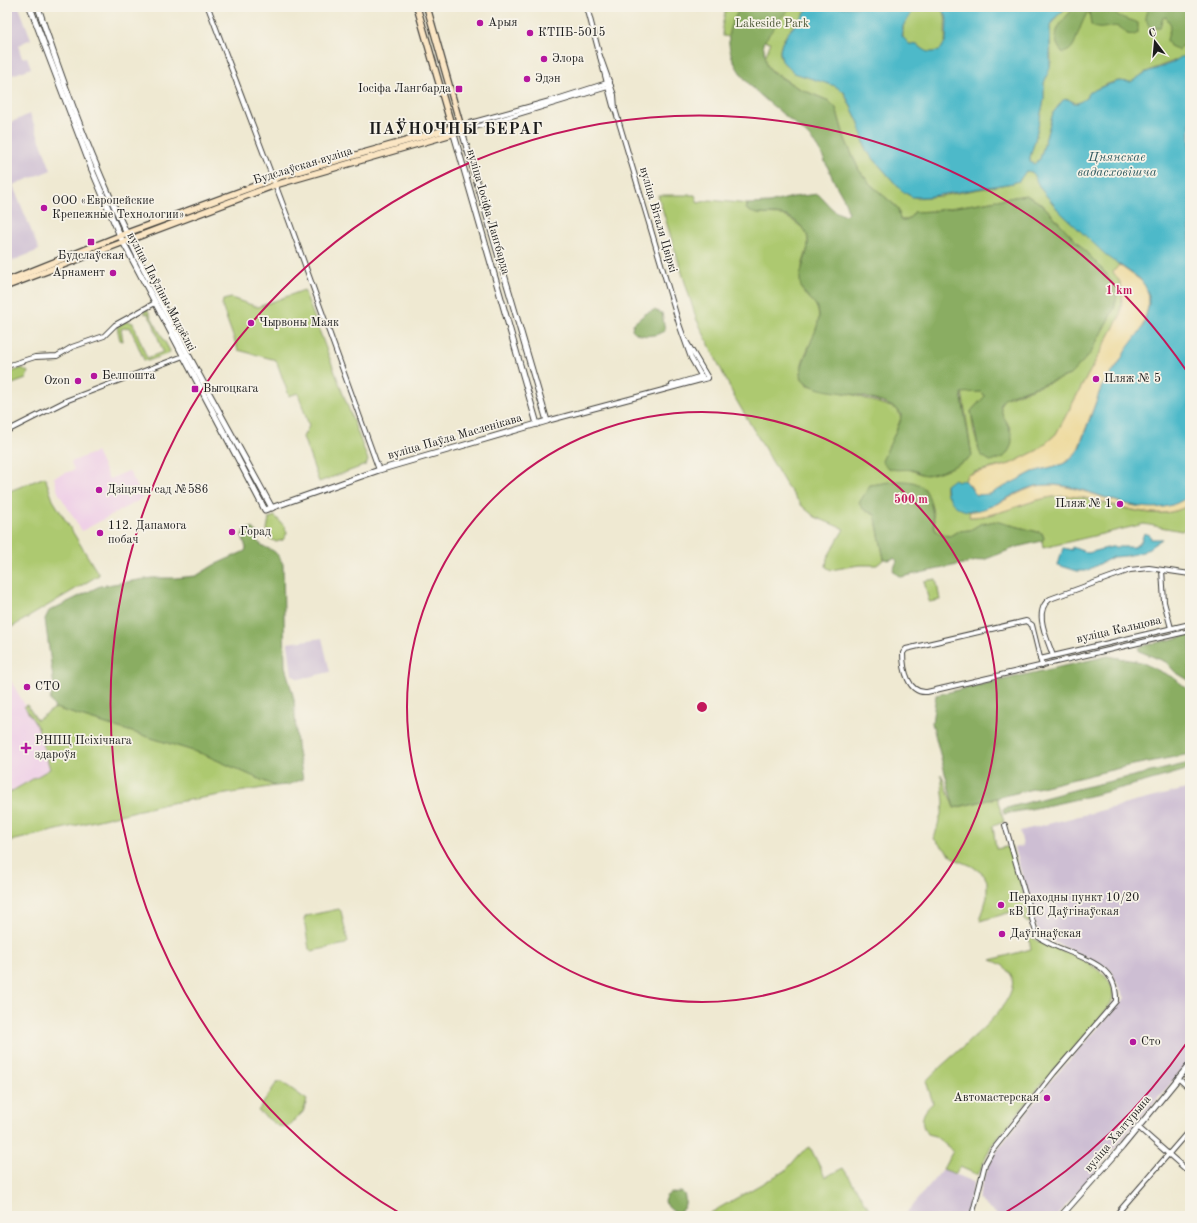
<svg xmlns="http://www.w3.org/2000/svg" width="1197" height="1223" font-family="'Old Standard TT',serif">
  <rect width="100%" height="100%" fill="#f7f3e8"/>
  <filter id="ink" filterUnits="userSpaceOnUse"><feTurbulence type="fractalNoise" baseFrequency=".025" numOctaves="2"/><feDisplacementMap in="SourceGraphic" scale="8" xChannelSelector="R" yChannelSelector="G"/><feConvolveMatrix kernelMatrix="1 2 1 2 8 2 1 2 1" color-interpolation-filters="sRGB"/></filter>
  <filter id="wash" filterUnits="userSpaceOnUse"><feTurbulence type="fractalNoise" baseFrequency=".012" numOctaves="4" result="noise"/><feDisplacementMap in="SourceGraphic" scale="16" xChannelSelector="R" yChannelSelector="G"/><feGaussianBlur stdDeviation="0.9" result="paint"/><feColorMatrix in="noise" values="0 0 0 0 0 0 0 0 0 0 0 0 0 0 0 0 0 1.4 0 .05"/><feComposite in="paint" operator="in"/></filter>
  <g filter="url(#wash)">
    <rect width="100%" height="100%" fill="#efe9d2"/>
    <g fill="#efd0e7">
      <polygon points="96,452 109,479 129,471 143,498 82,531 58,492 54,477 74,470 71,462"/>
      <polygon points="7,674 38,728 50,769 7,794"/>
    </g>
    <g fill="#cdbed3">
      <polygon points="7,7 19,7 31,39 18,45 22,58 27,57 31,68 7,77"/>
      <polygon points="30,114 51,170 13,185 39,250 7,263 7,124"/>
      <polygon points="322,638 330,672 299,679 292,675 288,643"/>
      <polygon points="1190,788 1190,1061 1057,1216 999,1216 978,1199 982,1184 993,1156 1050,1082 1125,998 1109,968 1039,935 1014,848 1023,846 1020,831"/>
      <polygon points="943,1169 974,1182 966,1216 909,1216 906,1213"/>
    </g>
    <g fill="#adc970" stroke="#647246">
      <path d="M726,7h84c-9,12 -21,21 -27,34 -17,34 41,37 59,48l17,34 7,27 32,37 10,8 9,3 24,-2 72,-13 6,-2 7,-10h4l5,4 5,13 20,24 59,53 -5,7 6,10 3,10 -3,24 -64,118 -18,16 -28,14 -36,8 -8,5 -1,4 -7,1 -2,-3 -10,6c-1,8 0,7 3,11 8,9 7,13 21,15v6c34,0 63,-22 98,-21 38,2 88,32 122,8v20l-8,7 -38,-7 -101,24 -1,-7 2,-3 -2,-5 -31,-8 -26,-2 -15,7 -12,1 -8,5 -14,-4 -4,-24 -7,-19 -40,-6 -15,2 -5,9 -2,15 12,6 9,44 -7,6h-18l-28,5 -5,-3 1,-9 17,-29 -29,-12 -13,-11 -16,-21 -51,-87 -39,-80 -38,-123h37l3,8 12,-3 38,4 -2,2 12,8 24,1 10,5 12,9 4,9v9l-6,19 2,28c38,24 -11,59 -2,85l6,6 46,10 43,14 4,9 -4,10 14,42 10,4 38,-10 13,-8 -10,-65 19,1 4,4 -14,15 3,22 7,22 30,-25c-4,-10 -16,-21 -7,-31l66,-24 39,-98 -67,-73 -16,-9 -93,16 -19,1 -6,8h-8l-2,-12 -28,-24 -11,-14 -14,-31 -9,-31 -7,-7 -31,-13 -26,-17 -5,-6 -2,-8 6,-15 -48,-6 -1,-9z"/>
      <path d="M915,7h24c9,8 6,13 6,24 1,14 0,23 -19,21l-9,-7 -8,-1 -6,-5v-13z"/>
      <path d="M1067,7h123v49c-4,0 -41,14 -46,17 -4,3 -6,6 -10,8 -6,3 -10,0 -15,0 -8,1 -17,5 -24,9 -11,5 -11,19 -27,9l-5,1 -10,13 -13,46 -6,5 -4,-2v-5l5,-17 9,-40v-17l7,-21 -1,-36 7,-10z"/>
      <polygon points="304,290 368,460 366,465 319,482 303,437 309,426 298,393 289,396 276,360 238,350 222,306 223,300 231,298 258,307"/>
      <path d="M147,309l23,42 -1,2 -21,8 -4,-1 -14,-33 -9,2 2,12 -3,-1 -3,-13c6,-5 9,-7 16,-4l14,35 16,-6 -10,-29 -6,-10 -2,1 -1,-3z"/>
      <polygon points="22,368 28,372 26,379 7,386 7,374"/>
      <polygon points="45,477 53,500 99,575 7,630 7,492"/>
      <polygon points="275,516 284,526 287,533 283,540 276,542 269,538 267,530 269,518"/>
      <polygon points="936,579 940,600 929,602 924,581"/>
      <polygon points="27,705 37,720 55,708 203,754 275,786 165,804 7,842 7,794 50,769 38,728 24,706"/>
      <polygon points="941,774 954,808 997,798 1004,822 993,826 996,849 1011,846 1030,920 1028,923 1025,921 1022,909 980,921 987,897 987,881 984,875 972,866 955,859 934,839 944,803"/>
      <polygon points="339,909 341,911 348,942 346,944 312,951 309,949 304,919 306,916"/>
      <path d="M1028,934l8,6c20,9 90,30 75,63 -2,3 -5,7 -7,10l-64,73 -49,60 -13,29 -18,-8 -5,7 -12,-5 10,-18 -18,-15 -8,-2c-8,-12 -5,-22 6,-31l-7,-22c12,-13 26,-24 39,-36 20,-19 79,-67 26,-85l40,-11z"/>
      <polygon points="278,1082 282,1082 307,1100 303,1112 288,1127 278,1126 258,1111 275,1085"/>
      <polygon points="810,1147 825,1177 843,1168 874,1216 705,1216 786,1170 802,1152"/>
    </g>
    <g fill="#8aad62" stroke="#53643f">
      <path d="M740,7h51l-11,12 -17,24 4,22 5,7 26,16 31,13 7,7 9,31 14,31 11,14 28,24 2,12h8l6,-8 19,-1 93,-16 16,9 67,73 6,10 2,10 -3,12 -24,45 -20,21 -61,21 -8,6c-4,18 25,33 2,56l-13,3 -9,-6 -2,-4 -8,-40 14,-15 -4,-4 -20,1 11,63c-8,7 -36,19 -46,19 -5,0 -8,-4 -14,-5 -12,-2 -23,4 -30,-9l18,-39 1,-7 -4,-6c-13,-7 -31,-12 -45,-15 -17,-3 -37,-2 -50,-15 -4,-12 6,-26 9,-37 3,-8 8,-18 8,-27 0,-16 -20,-18 -19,-35 0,-16 17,-39 2,-53 -5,-5 -13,-11 -20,-12 -12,-3 -25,3 -36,-6l2,-5 21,-1 24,-6 25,-3c9,8 14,19 27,21l3,-3c-2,-12 -9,-20 -14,-31 -7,-14 -12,-30 -23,-42 -28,-31 -87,-57 -82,-107 1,-9 8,-17 11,-25z"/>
      <path d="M1075,7h40l-2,3c7,10 16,8 25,13v10l-4,2 -7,-1c-12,-17 -24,1 -36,-9l-2,-15c-4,6 -7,13 -10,21 -4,9 -4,19 -16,22 -17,-18 0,-33 12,-46z"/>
      <polygon points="1148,7 1190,7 1190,47 1183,45 1179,50 1170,46 1167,40 1171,25 1166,17 1163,18 1160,27 1150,29 1145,17"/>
      <path d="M654,310l8,3 3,18c-9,5 -26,8 -33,-2l1,-5 12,-10z"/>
      <path d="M896,481c28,-1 33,8 37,35 1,4 0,11 3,15 3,4 10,4 14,5l8,-5 12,-1 10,-6 15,-3 47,12 2,5 -2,3 -25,6 -31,12 -85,18 -5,-3 -3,-4 4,-9 -3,-3 -5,2 -5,-1 -9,-44 -12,-6 -4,-6 11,-18z"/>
      <path d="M252,528l7,6v4l-2,3c12,12 16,3 26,23l2,102 9,33 3,47 6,33 -15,6 -13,1 -72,-32 -148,-46 -5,-8 4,-14 -9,-67 4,-8 51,-25 52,-8h23l21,-2 18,-11 31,-14 1,-3 -4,-13 3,-6z"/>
      <polygon points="1190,635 1190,681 1175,672 1166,662 1139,651 1139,647"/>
      <polygon points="1108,656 1141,662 1174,678 1190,691 1190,754 1128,766 954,808 932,723 936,695"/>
      <path d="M1190,763v6c-62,18 -123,34 -186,45l-1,-5 78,-21z"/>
      <path d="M681,1192l3,2c3,8 1,17 -8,19l-12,-11c2,-10 8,-9 17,-10z"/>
    </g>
    <g fill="#eeda9e" stroke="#857b5d">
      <polygon points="1119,265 1143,282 1148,290 1149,304 1141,331 1101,388 1077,452 1063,464 1033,472 995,492 983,496 975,494 970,485 965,481 967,475 1010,464 1038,450 1056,434 1120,316 1123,292 1120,282 1113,272"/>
      <path d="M1042,485c47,-3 105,44 148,10v9c-34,24 -84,-7 -122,-8 -36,-1 -63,21 -99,21l1,-6c26,-1 46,-21 72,-26z"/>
    </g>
    <g fill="#4db9c9" stroke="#346a72">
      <path d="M810,7h105l-12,19 -1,10 7,8 8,1c8,7 13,10 24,4l5,-9 1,-19 -1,-6 -7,-8h128l-12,11 -5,8v42l-6,15v17l-9,40 -5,17v5l4,2 6,-5 13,-46 10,-13 5,-1 6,4h4l8,-5 4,-6 14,-6 15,-5 12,1 14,-9 27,-10 9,-6 9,-1v439c-43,35 -97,-13 -143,-10 -7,0 -15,1 -21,4 -19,7 -51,33 -70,17 -4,-3 -6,-6 -7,-10l-2,-1 -1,-10 8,-6 4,3c10,-6 12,9 19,13l13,-1 43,-22 30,-8 8,-5 8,-10 22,-61 18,-25 7,-13 17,-23 6,-23v-9l-4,-9 -5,-7 -33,-23 -47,-44 -20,-24 -8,-16 -6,-1 -7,10 -6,2 -87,14h-14l-11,-7 -35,-40 -7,-27 -15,-31 -9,-6 -41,-13 -12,-12 -2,-10 2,-8 7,-11z"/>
      <polygon points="1144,533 1150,535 1151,539 1162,539 1143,552 1126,556 1113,557 1086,571 1077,571 1058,565 1063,548 1072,550 1072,547 1088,553 1111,547 1134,547 1141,542"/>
    </g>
  </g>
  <g filter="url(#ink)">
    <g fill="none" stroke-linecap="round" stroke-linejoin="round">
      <defs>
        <g id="minor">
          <polyline points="208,7 288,218 379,470"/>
          <polyline points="587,7 613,106 615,109 679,324 691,358 703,379"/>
          <polyline points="600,56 614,95 615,109"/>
          <polyline points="452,128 557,99 610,82"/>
          <polyline points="462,131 611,86"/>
          <polyline points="7,366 35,357 57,356 72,347 104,336 115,325 155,303"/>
          <polyline points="672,385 702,376"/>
          <polyline points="547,421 708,378 686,341"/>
          <polyline points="7,431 68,400 186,355"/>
          <polyline points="1162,570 1164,602 1171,628"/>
          <path d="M1053,656c-5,-16 -21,-45 -3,-57l80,-29 19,-2 41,6"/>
          <polyline points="1040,659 1190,624"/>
          <path d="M1042,666l-10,-41 -6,-4 -120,28 -3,4c0,16 5,41 24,39l263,-61"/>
          <polyline points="1178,1078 1190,1089"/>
          <polyline points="1138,1127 1190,1173"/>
          <path d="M972,1216l13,-52 7,-13 62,-78 62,-72c2,-45 -52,-44 -79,-65l-32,-111"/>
          <polyline points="1115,1216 1186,1134"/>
        </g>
        <g id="tertiary">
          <polyline points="30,7 92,170 120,236 265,510 379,470 547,421 462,131"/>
          <path d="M38,7c21,64 44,128 72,190 47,106 106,208 162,311"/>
          <polyline points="453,131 537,424"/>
          <polyline points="1061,1216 1122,1147 1190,1064"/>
        </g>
        <g id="secondary">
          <polyline points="7,281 127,233 282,176 452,128 417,7"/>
          <polyline points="7,286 275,185 462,131 427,7"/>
        </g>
      </defs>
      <use href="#minor" stroke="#3c3b37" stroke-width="6"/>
      <use href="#tertiary" stroke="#3c3b37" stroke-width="7"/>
      <use href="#secondary" stroke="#3c3b37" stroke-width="8"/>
      <use href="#minor" stroke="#fff" stroke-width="4"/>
      <use href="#tertiary" stroke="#fff" stroke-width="5"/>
      <use href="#secondary" stroke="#fbe6c4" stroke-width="5.5"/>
    </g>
  </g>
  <g fill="none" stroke="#c2185b" stroke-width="2">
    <circle cx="702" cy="707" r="295"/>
    <path d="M1188 1041A590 590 0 0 1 1001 1215M403 1215A590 590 0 1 1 1188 373"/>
  </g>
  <g fill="#b5179e" stroke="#f7f3e8" stroke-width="1.5">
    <circle cx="480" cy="23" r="4"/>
    <circle cx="530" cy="33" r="4"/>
    <circle cx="544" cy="59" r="4"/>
    <circle cx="527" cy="79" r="4"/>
    <rect x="455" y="85" width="8" height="8" rx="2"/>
    <circle cx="44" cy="208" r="4"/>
    <rect x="87" y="238" width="8" height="8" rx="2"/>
    <circle cx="113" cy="273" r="4"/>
    <circle cx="251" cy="323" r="4"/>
    <circle cx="94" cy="376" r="4"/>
    <circle cx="1096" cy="379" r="4"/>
    <circle cx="78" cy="381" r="4"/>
    <rect x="191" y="385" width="8" height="8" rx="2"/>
    <circle cx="99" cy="490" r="4"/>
    <circle cx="1120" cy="504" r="4"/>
    <circle cx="232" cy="532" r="4"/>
    <circle cx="100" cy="533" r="4"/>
    <circle cx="27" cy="687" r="4"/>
    <path d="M24 742h4v4h4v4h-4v4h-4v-4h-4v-4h4z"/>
    <circle cx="1001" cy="905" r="4"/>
    <circle cx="1002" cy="934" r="4"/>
    <circle cx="1133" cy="1042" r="4"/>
    <circle cx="1047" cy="1098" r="4"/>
  </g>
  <g text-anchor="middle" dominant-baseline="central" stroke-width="3.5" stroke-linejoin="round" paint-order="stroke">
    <g font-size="12" fill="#1c1c1c" stroke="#f7f3e8" text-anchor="start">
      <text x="488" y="23">Арыя</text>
      <text x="538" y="33">КТПБ-5015</text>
      <text x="552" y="59">Элора</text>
      <text x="535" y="79">Эдэн</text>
      <text x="451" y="89" text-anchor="end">Іосіфа Лангбарда</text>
      <text x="52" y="201">ООО «Европейские<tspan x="52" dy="14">Крепежные Технологии»</tspan></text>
      <text x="91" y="256" text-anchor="middle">Будслаўская</text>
      <text x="105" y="273" text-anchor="end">Арнамент</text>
      <text x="259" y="323">Чырвоны Маяк</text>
      <text x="102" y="376">Белпошта</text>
      <text x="1104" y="379">Пляж № 5</text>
      <text x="70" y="381" text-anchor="end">Ozon</text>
      <text x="203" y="389">Выгоцкага</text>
      <text x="107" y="490">Дзіцячы сад №586</text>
      <text x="1112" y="504" text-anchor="end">Пляж № 1</text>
      <text x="108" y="526">112. Дапамога<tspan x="108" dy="14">побач</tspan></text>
      <text x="240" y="532">Горад</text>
      <text x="35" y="687">СТО</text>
      <text x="35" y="741">РНПЦ Псіхічнага<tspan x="35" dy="14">здароўя</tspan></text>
      <text x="1009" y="898">Пераходны пункт 10/20<tspan x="1009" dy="14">кВ ПС Даўгінаўская</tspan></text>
      <text x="1010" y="934">Даўгінаўская</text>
      <text x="1141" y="1042">Сто</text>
      <text x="1039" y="1098" text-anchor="end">Автомастерская</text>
    </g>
    <g font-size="12" fill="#4f5939" stroke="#f7f3e8">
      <text x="772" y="24">Lakeside Park</text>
    </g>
    <g font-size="12" fill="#1c1c1c" stroke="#f7f3e8">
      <text transform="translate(303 166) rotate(-17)">Будслаўская вуліца</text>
      <text transform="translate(488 212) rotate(74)">вуліца Іосіфа Лангбарда</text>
      <text transform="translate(658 220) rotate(74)">вуліца Віталя Цвіркі</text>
      <text transform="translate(161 292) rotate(62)">вуліца Паўліны Мядзёлкі</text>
      <text transform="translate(455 437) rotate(-16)">вуліца Паўла Масленікава</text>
      <text transform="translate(1119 630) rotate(-13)">вуліца Кальцова</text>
      <text transform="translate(1118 1134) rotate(-50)">вуліца Халтурына</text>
    </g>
    <g font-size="13" font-style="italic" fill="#305b61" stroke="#f7f3e8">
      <text x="1117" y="157">Цнянскае<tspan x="1117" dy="15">вадасховішча</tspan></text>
    </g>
    <g font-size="16" font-weight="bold" letter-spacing="1" fill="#1c1c1c" stroke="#f7f3e8">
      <text x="456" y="130">ПАЎНОЧНЫ БЕРАГ</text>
    </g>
  </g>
  <circle cx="702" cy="707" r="6" fill="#c2185b" stroke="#f7f3e8" stroke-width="2"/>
  <g font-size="12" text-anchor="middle" font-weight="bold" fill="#c2185b" stroke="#f7f3e8" stroke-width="3.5" stroke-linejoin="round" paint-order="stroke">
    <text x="1119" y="294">1 km</text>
    <text x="911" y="503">500 m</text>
  </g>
  <rect width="1197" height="1223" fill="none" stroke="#f7f3e8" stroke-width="24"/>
  <g transform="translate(1155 42) rotate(344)" stroke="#f7f3e8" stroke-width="3" paint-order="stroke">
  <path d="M0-3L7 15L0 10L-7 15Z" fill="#1c1c1c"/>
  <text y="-6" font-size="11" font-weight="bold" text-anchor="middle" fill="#1c1c1c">С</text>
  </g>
</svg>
